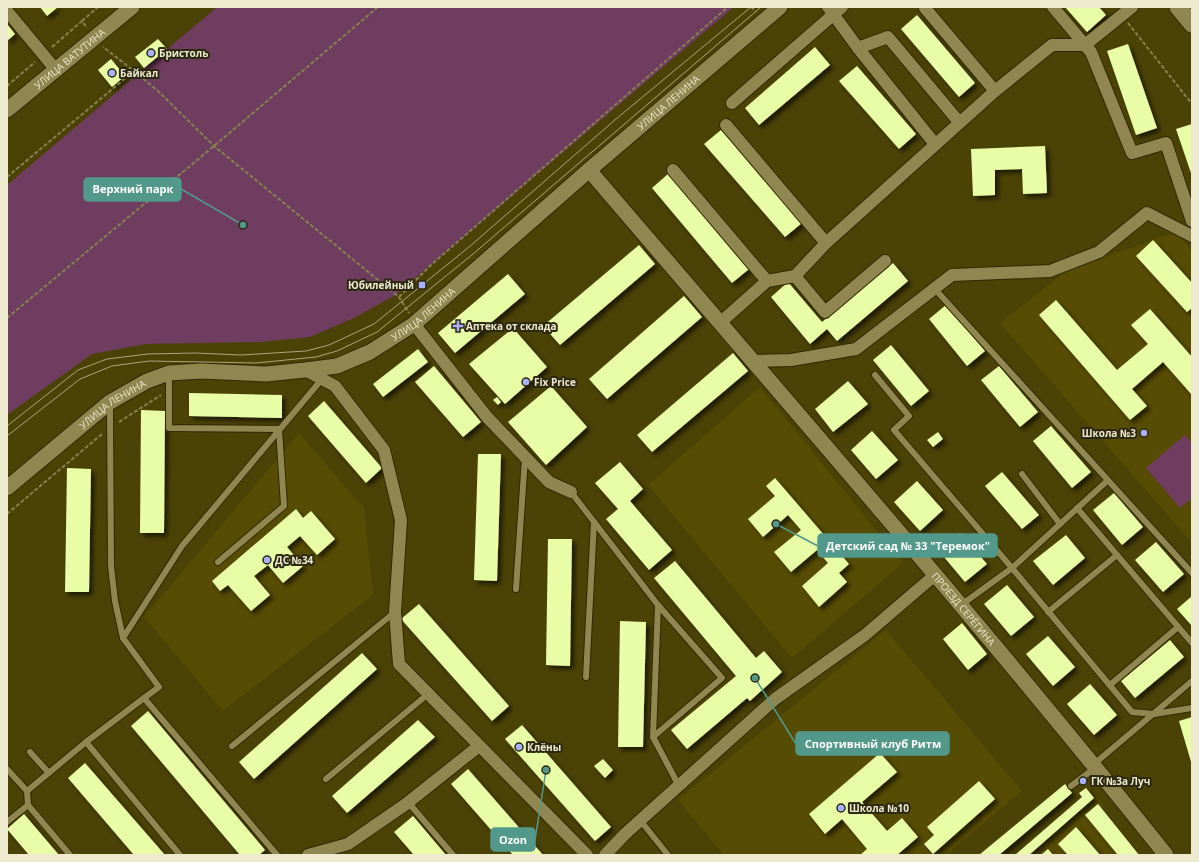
<svg xmlns="http://www.w3.org/2000/svg" width="1199" height="862" font-family="'Open Sans',sans-serif">
  <defs>
    <filter id="shadow"><feDropShadow dx="3.5" dy="3.5" stdDeviation="2" flood-color="#0009"/></filter>
  </defs>
  <rect width="100%" height="100%" fill="#4b4206"/>
  <g fill="#574c03">
    <polygon points="1176,232 1192,251 1192,543 1000,323 1066,271"/>
    <polygon points="760,387 903,563 792,658 648,485"/>
    <polygon points="299,433 364,508 373,595 223,711 144,617"/>
    <polygon points="886,630 1022,791 946,855 724,855 678,800"/>
    <polygon points="1096,796 1144,855 1029,855 1094,798"/>
  </g>
  <g fill="#6f3d5f">
    <polygon points="217,7 734,7 394,296 354,318 310,337 261,342 146,344 92,354 7,415 7,185"/>
    <polygon points="1185,435 1192,443 1192,498 1180,508 1146,468"/>
  </g>
  <g fill="#e8fda6" filter="url(#shadow)">
    <polygon points="40,7 58,7 47,16"/>
    <polygon points="1065,7 1099,7 1106,15 1087,32"/>
    <polygon points="917,15 975,83 959,97 901,29"/>
    <polygon points="7,24 15,34 7,41"/>
    <polygon points="158,39 167,49 144,68 135,57"/>
    <polygon points="1128,44 1157,128 1136,135 1107,51"/>
    <polygon points="815,47 830,65 759,125 745,108"/>
    <polygon points="111,59 125,76 112,87 98,70"/>
    <polygon points="857,66 916,134 899,149 839,81"/>
    <polygon points="1192,124 1192,176 1176,129"/>
    <polygon points="721,130 802,223 785,237 704,144"/>
    <polygon points="1045,146 1047,193 1023,194 1022,169 995,170 995,195 973,196 971,149"/>
    <polygon points="668,174 749,269 732,283 652,188"/>
    <polygon points="1153,240 1192,283 1192,308 1187,312 1136,256"/>
    <polygon points="639,245 655,264 560,345 543,326"/>
    <polygon points="893,263 908,281 837,341 827,329 810,344 771,297 788,282 822,322"/>
    <polygon points="508,274 525,294 455,353 438,333"/>
    <polygon points="684,296 702,317 607,399 589,379"/>
    <polygon points="1056,300 1117,370 1148,344 1131,325 1150,309 1192,357 1192,395 1163,362 1132,389 1147,406 1130,420 1039,315"/>
    <polygon points="946,305 985,351 967,366 929,319"/>
    <polygon points="513,328 547,367 505,404 469,364"/>
    <polygon points="891,345 929,391 911,406 873,360"/>
    <polygon points="418,349 428,362 383,397 373,384"/>
    <polygon points="733,353 748,371 652,452 637,435"/>
    <polygon points="434,366 481,422 463,437 415,382"/>
    <polygon points="999,366 1038,412 1020,427 981,380"/>
    <polygon points="848,381 868,404 833,432 815,409"/>
    <polygon points="551,386 587,427 546,465 508,422"/>
    <polygon points="189,393 282,395 282,418 189,416"/>
    <polygon points="497,397 501,402 498,405 493,400"/>
    <polygon points="324,401 382,468 366,483 308,416"/>
    <polygon points="141,410 165,411 164,533 140,533"/>
    <polygon points="1051,426 1091,472 1072,488 1033,441"/>
    <polygon points="872,431 898,460 876,479 851,450"/>
    <polygon points="938,432 943,439 933,447 927,440"/>
    <polygon points="478,454 501,454 497,581 474,580"/>
    <polygon points="620,462 643,489 630,501 672,550 649,570 606,519 618,509 595,483"/>
    <polygon points="67,468 91,469 89,592 65,592"/>
    <polygon points="1002,472 1039,515 1022,529 985,486"/>
    <polygon points="775,478 849,564 839,573 847,582 819,607 802,586 828,563 817,550 791,572 774,552 801,530 788,515 763,537 748,519 775,496 766,486"/>
    <polygon points="917,481 943,510 920,531 894,502"/>
    <polygon points="1114,493 1143,527 1122,545 1093,510"/>
    <polygon points="296,509 303,518 311,511 335,539 317,555 300,536 287,547 303,566 283,583 268,565 254,576 270,595 251,611 228,585 220,591 212,581"/>
    <polygon points="960,533 987,564 965,582 939,551"/>
    <polygon points="1066,535 1085,558 1053,585 1033,561"/>
    <polygon points="548,539 572,539 570,666 546,665"/>
    <polygon points="1156,542 1184,574 1163,592 1135,560"/>
    <polygon points="675,561 756,658 764,651 782,672 750,701 747,698 687,749 671,730 736,676 654,578"/>
    <polygon points="1007,585 1034,617 1011,636 984,604"/>
    <polygon points="1192,596 1192,626 1177,609"/>
    <polygon points="419,604 509,706 492,721 401,619"/>
    <polygon points="620,621 646,622 643,747 618,747"/>
    <polygon points="962,623 987,654 968,670 943,639"/>
    <polygon points="1048,636 1075,667 1053,686 1026,654"/>
    <polygon points="1170,640 1184,657 1135,698 1121,681"/>
    <polygon points="362,653 377,669 254,779 239,762"/>
    <polygon points="1090,684 1117,715 1094,735 1067,704"/>
    <polygon points="148,711 265,850 259,855 240,855 131,726"/>
    <polygon points="1192,717 1192,765 1179,721"/>
    <polygon points="418,720 435,737 347,813 332,796"/>
    <polygon points="522,725 611,827 595,841 505,739"/>
    <polygon points="880,753 897,772 862,802 887,831 902,818 918,837 897,855 860,855 867,849 842,819 825,834 809,814"/>
    <polygon points="603,759 613,770 605,778 594,766"/>
    <polygon points="85,763 165,855 134,855 68,778"/>
    <polygon points="468,769 543,855 513,855 451,784"/>
    <polygon points="979,781 995,799 933,854 924,844 934,835 927,827"/>
    <polygon points="1065,784 1072,793 999,855 979,855"/>
    <polygon points="1086,788 1094,798 1029,855 1015,855 1082,797 1079,793"/>
    <polygon points="1098,804 1139,855 1118,855 1085,815"/>
    <polygon points="24,814 59,855 29,855 7,829"/>
    <polygon points="413,816 446,855 414,855 394,832"/>
    <polygon points="1076,827 1100,855 1068,855 1058,844"/>
    <polygon points="1048,849 1053,855 1041,855"/>
  </g>
  <g fill="none" stroke-linecap="round" stroke-linejoin="round">
    <defs>
      <g id="service">
        <polyline points="934,288 1192,573"/>
        <polyline points="169,374 169,428 279,429 284,506 218,562"/>
        <polyline points="875,375 909,416 894,430 1012,568 1107,481"/>
        <polyline points="110,405 111,566 115,601 123,638"/>
        <polyline points="1022,474 1060,524"/>
        <polyline points="571,492 658,605 722,678 653,737 679,786"/>
        <polyline points="1077,508 1192,643"/>
        <polyline points="516,589 525,458"/>
        <polyline points="961,605 1012,568 1132,712 1154,714 1192,708"/>
        <polyline points="1048,612 1117,555"/>
        <polyline points="586,677 594,522"/>
        <polyline points="1110,685 1178,627"/>
        <polyline points="144,698 159,687 123,638 182,546 322,379"/>
        <polyline points="653,737 658,605"/>
        <polyline points="86,742 180,855"/>
        <polyline points="232,746 395,612"/>
        <polyline points="30,752 49,773"/>
        <polyline points="1094,764 1192,681"/>
        <polyline points="7,769 27,791"/>
        <polyline points="326,779 428,694"/>
        <polyline points="1071,786 1095,768"/>
        <polyline points="408,802 453,855"/>
        <polyline points="28,805 70,855"/>
        <polyline points="640,820 668,855"/>
        <polyline points="7,822 28,805 27,791 86,742 144,698 277,855"/>
      </g>
      <g id="minor">
        <polyline points="828,7 858,48 935,144"/>
        <polyline points="1053,7 1085,45"/>
        <polyline points="1132,7 1085,45 1091,52 1132,153 1166,143 1192,221"/>
        <polyline points="925,8 995,91"/>
        <polyline points="7,11 56,70"/>
        <polyline points="858,48 888,37 959,122"/>
        <polyline points="732,103 842,7"/>
        <polyline points="726,125 826,243"/>
        <polyline points="673,170 767,281"/>
        <polyline points="795,276 826,243 995,91 1052,45 1085,45"/>
        <polyline points="721,322 767,281 795,276 825,312 885,261"/>
        <polyline points="414,324 487,417 549,482 571,492"/>
        <polyline points="754,361 791,360 856,349 952,275 1050,271 1099,252 1147,213 1192,236"/>
        <polyline points="305,370 335,386 384,450 401,520 395,612 399,664 587,855"/>
        <polyline points="308,855 348,844 406,804 479,746"/>
        <polyline points="605,855 625,834 775,699 865,635 935,575"/>
      </g>
      <g id="tertiary">
        <path id="s1" d="M7,110l125,-103"/>
        <path id="s2" d="M589,170c194,227 391,452 577,685"/>
        <path id="s3" d="M7,488l103,-86 37,-21 22,-8 32,-2 65,3 39,-4 32,-4 33,-14 44,-28 175,-154 191,-163"/>
      </g>
      <polyline id="secondary" points="1178,7 1192,24"/>
    </defs>
    <use href="#service" stroke="#2f2800" stroke-width="8"/>
    <use href="#minor" stroke="#2f2800" stroke-width="14"/>
    <use href="#tertiary" stroke="#2f2800" stroke-width="17"/>
    <use href="#secondary" stroke="#2f2800" stroke-width="19"/>
    <g stroke="#87804f" stroke-width="2" stroke-dasharray="4 2" stroke-linecap="butt">
      <polyline points="751,7 756,12"/>
      <polyline points="82,21 98,7"/>
      <polyline points="1128,23 1192,104"/>
      <polyline points="52,47 82,21 87,28"/>
      <polyline points="134,71 158,91 214,146 399,297 409,313"/>
      <polyline points="7,86 35,62"/>
      <polyline points="7,177 134,71 103,47"/>
      <polyline points="399,297 431,265 728,7"/>
      <polyline points="7,318 214,146 378,7"/>
      <polyline points="119,422 161,395"/>
      <polyline points="7,514 102,434"/>
    </g>
    <use href="#service" stroke="#8f8650" stroke-width="6"/>
    <use href="#minor" stroke="#8f8650" stroke-width="12"/>
    <use href="#tertiary" stroke="#8f8650" stroke-width="15"/>
    <use href="#secondary" stroke="#8f8650" stroke-width="17"/>
    <g stroke="#aca67e" stroke-width="1">
      <polyline points="7,426 78,370 107,359 148,354 195,353 241,355 306,351 329,345 374,324 469,247 616,119 751,7"/>
      <polyline points="7,436 80,379 112,366 149,361 256,363 316,357 337,351 377,332 473,254 761,7"/>
    </g>
  </g>
  <g fill="#a9b0fc" stroke="#2c2812" stroke-width="1.5">
    <circle cx="151" cy="53" r="4"/>
    <circle cx="112" cy="73" r="4"/>
    <rect x="418" y="281" width="8" height="8" rx="2"/>
    <path d="M456 320h4v4h4v4h-4v4h-4v-4h-4v-4h4z"/>
    <circle cx="526" cy="382" r="4"/>
    <circle cx="1144" cy="433" r="4"/>
    <circle cx="267" cy="560" r="4"/>
    <circle cx="519" cy="747" r="4"/>
    <circle cx="1083" cy="781" r="4"/>
    <circle cx="841" cy="808" r="4"/>
  </g>
  <g text-anchor="middle" dominant-baseline="central" stroke-width="4" stroke-linejoin="round" paint-order="stroke">
    <g font-size="10" font-weight="bold" fill="#eeeace" stroke="#2c2812" text-anchor="start">
      <text x="159" y="53">Бристоль</text>
      <text x="120" y="73">Байкал</text>
      <text x="414" y="285" text-anchor="end">Юбилейный</text>
      <text x="466" y="326">Аптека от склада</text>
      <text x="534" y="382">Fix Price</text>
      <text x="1136" y="433" text-anchor="end">Школа №3</text>
      <text x="275" y="560">ДС №34</text>
      <text x="527" y="747">Клёны</text>
      <text x="1091" y="781">ГК №3а Луч</text>
      <text x="849" y="808">Школа №10</text>
    </g>
    <g font-size="10" fill="#eeeace" stroke="#2c2812">
      <text stroke="none"><textPath href="#s1" startOffset="81">УЛИЦА ВАТУТИНА</textPath></text>
      <text stroke="none"><textPath href="#s3" startOffset="794">УЛИЦА ЛЕНИНА</textPath></text>
      <text stroke="none"><textPath href="#s3" startOffset="470">УЛИЦА ЛЕНИНА</textPath></text>
      <text stroke="none"><textPath href="#s3" startOffset="135">УЛИЦА ЛЕНИНА</textPath></text>
      <text stroke="none"><textPath href="#s2" startOffset="577">ПРОЕЗД СЕРЁГИНА</textPath></text>
    </g>
  </g>
  <path fill="none" stroke="#52998b" stroke-width="1.5" d="M243 225L181 189M776 524L818 546M755 678L796 744M546 770L535 840"/>
  <g fill="#52998b" stroke="#2c2812" stroke-width="1.5">
    <circle cx="243" cy="225" r="4"/>
    <circle cx="776" cy="524" r="4"/>
    <circle cx="755" cy="678" r="4"/>
    <circle cx="546" cy="770" r="4"/>
  </g>
  <g fill="#52998b" stroke="#52998b" stroke-width="1.5">
    <rect x="84" y="178" width="97" height="23" rx="4"/>
    <rect x="818" y="534" width="179" height="23" rx="4"/>
    <rect x="796" y="732" width="153" height="23" rx="4"/>
    <rect x="491" y="828" width="44" height="23" rx="4"/>
  </g>
  <g font-size="11" text-anchor="middle" font-weight="bold" fill="#fff">
    <text x="133" y="193">Верхний парк</text>
    <text x="908" y="550">Детский сад № 33 "Теремок"</text>
    <text x="873" y="748">Спортивный клуб Ритм</text>
    <text x="513" y="844">Ozon</text>
  </g>
  <rect width="1199" height="862" fill="none" stroke="#eeeace" stroke-width="16"/>
</svg>
